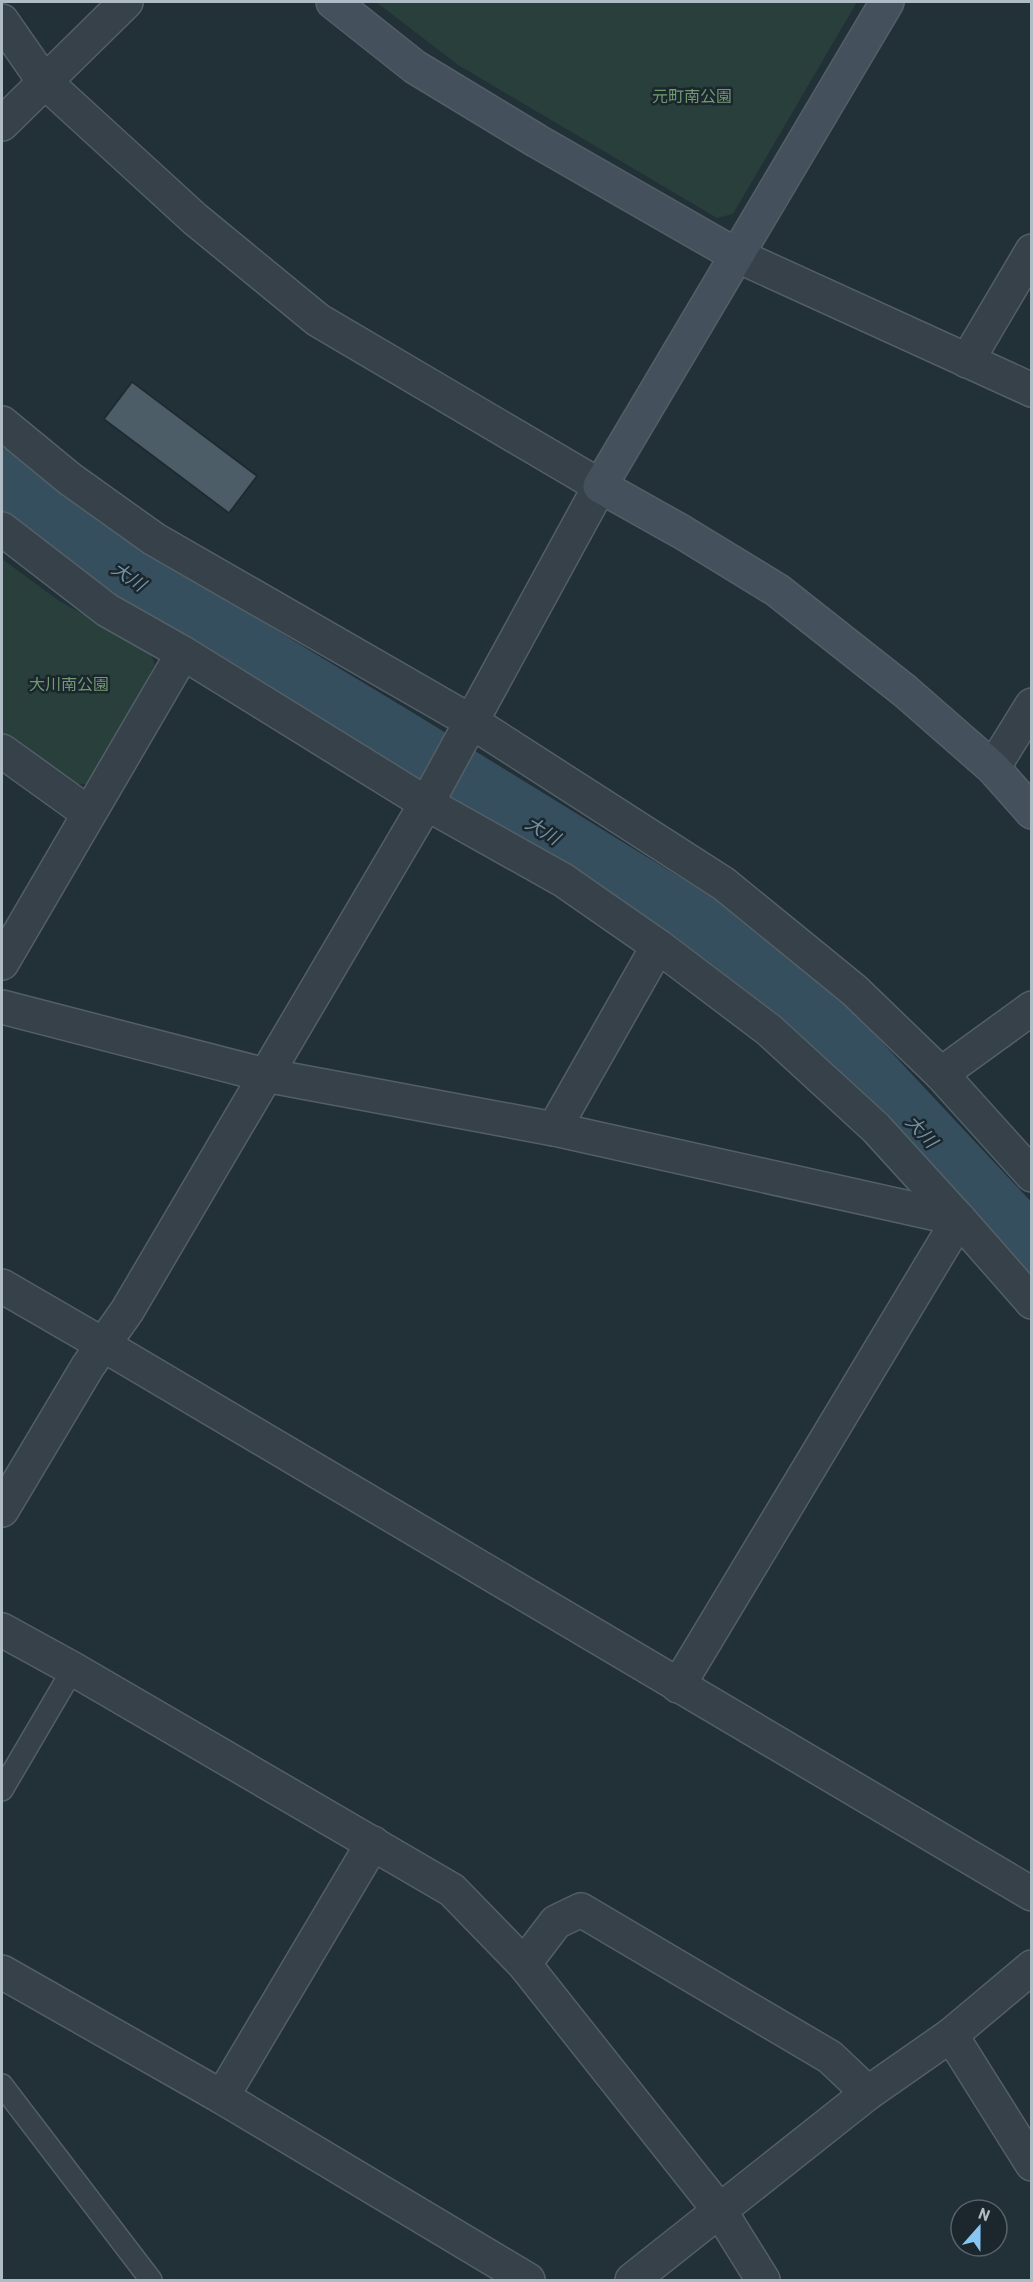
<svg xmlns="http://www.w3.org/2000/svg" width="1033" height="2282" font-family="Barlow,'Noto Sans JP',sans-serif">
  <rect width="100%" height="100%" fill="#223038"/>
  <g fill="#283f3b">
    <polygon points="376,2 857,2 733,214 717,218 458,65"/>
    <polygon points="2,559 58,600 149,652 155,664 91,784 71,784 2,734"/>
  </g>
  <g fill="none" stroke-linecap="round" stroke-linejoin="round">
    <polyline stroke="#364f5f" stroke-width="62" points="2,479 45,518 130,578 395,738 716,936 830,1032 1032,1248"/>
  </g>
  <polygon fill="#4d5d67" stroke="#1d282f" stroke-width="1.5" points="132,382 257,476 229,513 104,419"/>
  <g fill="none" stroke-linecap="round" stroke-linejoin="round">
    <defs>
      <g id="lane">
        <polyline points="2,1790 73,1669"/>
        <polyline points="2,2085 151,2280"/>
      </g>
      <g id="street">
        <polyline points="2,21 43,80 195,219 318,320 600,486 434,790 127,1311 88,1366 2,1510"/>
        <polyline points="2,124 126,2"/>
        <polyline points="736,255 1032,390"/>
        <polyline points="967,361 1032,251"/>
        <polyline points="2,423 70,479 154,539 472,722 724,884 854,990 941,1074 1032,1175"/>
        <polyline points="2,529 107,610 183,653 424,802 563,880 658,946 769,1030 876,1128 959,1219 1032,1302"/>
        <polyline points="2,751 77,805 90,811"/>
        <polyline points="993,768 1032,705"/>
        <polyline points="2,963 183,653"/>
        <polyline points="2,1007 265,1075 554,1129 959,1219 678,1686"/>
        <polyline points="941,1074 1032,1008"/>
        <polyline points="554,1129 658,946"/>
        <polyline points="2,1286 102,1344 1032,1894"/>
        <polyline points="2,1630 73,1669 452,1890 524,1964 720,2211 763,2280"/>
        <polyline points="524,1964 556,1922 581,1910 830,2057 868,2093"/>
        <polyline points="2,1972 222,2097 528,2280"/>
        <polyline points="951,2035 1032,2164"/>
        <polyline points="222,2097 373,1843"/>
        <polyline points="632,2280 868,2093 951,2035 1032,1967"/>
      </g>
      <g id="secondary">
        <polyline points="333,2 415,67 537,141 736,255"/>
        <polyline points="887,2 600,486 682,532 777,590 905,691 993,768 1032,812"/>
      </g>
    </defs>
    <use href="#lane" stroke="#535f67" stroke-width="24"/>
    <use href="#street" stroke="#535f67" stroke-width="36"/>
    <use href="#secondary" stroke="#535f67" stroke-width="36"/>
    <use href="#lane" stroke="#364149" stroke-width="21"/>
    <use href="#street" stroke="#364149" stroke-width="33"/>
    <use href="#secondary" stroke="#44515c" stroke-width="33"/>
  </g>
  <g text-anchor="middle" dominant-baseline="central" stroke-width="5" stroke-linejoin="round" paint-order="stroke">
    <g font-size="16" fill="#709a71" stroke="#1b262d">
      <text x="692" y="95">元町南公園</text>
      <text x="69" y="683">大川南公園</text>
    </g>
    <g font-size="18" font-style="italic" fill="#7293a8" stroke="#1b262d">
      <text transform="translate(129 576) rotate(34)">大川</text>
      <text transform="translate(543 830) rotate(31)">大川</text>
      <text transform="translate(922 1131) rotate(47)">大川</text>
    </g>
  </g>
  <rect width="1033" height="2282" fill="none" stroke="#b0bcc5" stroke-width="6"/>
  <g transform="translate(979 2228) rotate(21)"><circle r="28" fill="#1b262d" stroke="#57626a" stroke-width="1.5"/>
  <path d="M0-4.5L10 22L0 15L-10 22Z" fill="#87c5f3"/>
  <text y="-9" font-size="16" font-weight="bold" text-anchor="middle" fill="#b0bcc5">N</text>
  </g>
</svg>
